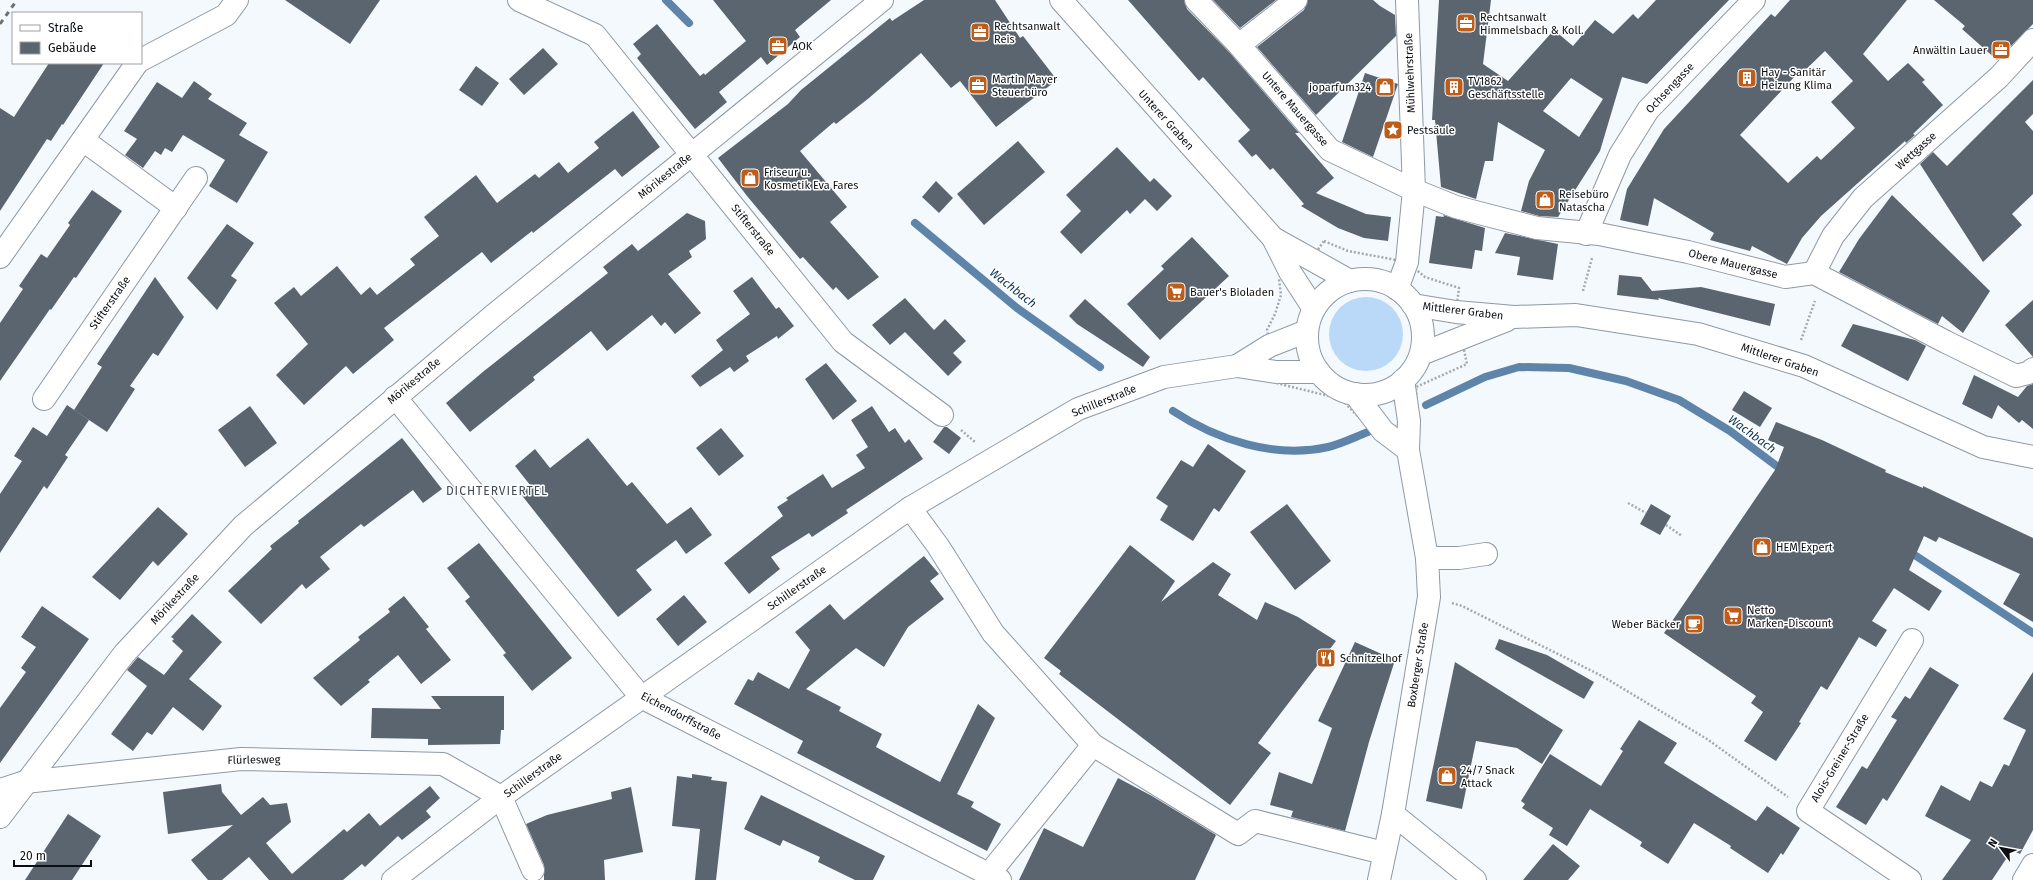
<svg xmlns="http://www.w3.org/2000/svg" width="2033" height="880" font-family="'Fira Sans',sans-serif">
  <rect width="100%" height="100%" fill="#f4f9fe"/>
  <circle fill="#bad8f7" cx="1366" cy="334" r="37"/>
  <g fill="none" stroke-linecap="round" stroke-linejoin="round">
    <g stroke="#5f84a9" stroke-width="8">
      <polyline points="666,0 689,23"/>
      <polyline points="915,223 1017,308 1100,367"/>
      <polyline points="1426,405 1485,377 1519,367 1569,368 1626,381 1679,400 1730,431 1786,473"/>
      <path d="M1173,411c44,29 102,48 155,36 13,-3 27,-10 40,-15"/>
      <polyline points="1907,550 2033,633"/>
    </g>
  </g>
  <g fill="#5b656f" fill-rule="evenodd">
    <polygon points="285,0 380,0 350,44"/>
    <polygon points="713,0 831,0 795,30 800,37 767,65 761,57 719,92 727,102 695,129 637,58 641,54 633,44 657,24 700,76 704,73 705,75 746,41"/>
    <polygon points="924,0 995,0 1020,38 1023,36 1057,80 996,127 960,81 951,88 921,53 869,98 836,124 834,122 800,151 847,207 830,222 879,277 848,300 836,287 833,290 803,257 800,259 747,196 718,158 788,104 801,90 890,18 892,21"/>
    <polygon points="1128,0 1184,0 1187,9 1230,53 1299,133 1295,133 1334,178 1316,193 1366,214 1391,217 1388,241 1364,238 1338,228 1301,206 1304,204 1273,168 1270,170 1256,154 1252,157 1238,141 1250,130 1203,77 1199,81"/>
    <polygon points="1213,0 1276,0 1240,28"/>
    <polygon points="1308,0 1373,0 1380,6 1395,15 1396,36 1316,115 1257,47 1304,10"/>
    <path d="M1439,0h52l-8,64 25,17 46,-51 19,16 22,-26 18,14 20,-20 5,5 18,-19h73l-82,84 -25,-7 -22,74 -42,66 -19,-1 -18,-5 8,-30 16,-31 -47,-28 -5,39h-8l-9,38 -35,-12 -6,-67h-3zM1571,78l32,21 -24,38 -36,-26z"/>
    <path d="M1790,0h117l-44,54 25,27 20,-18 17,17 -3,2 21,23 -30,29 2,1 -9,8 -1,-2 -84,75 -19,22 -15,26 -35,-18 -2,5 -40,-11 4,-7 -60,-35 -6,28 -28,-6 7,-31 37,-60 107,-115 4,3zM1825,51l28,30 -22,21 24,26 -34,32 -4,-4 -29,27 -48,-48 58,-62 2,2z"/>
    <polygon points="1934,0 2033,0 2033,24 1997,60 1962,29 1965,26"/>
    <polygon points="543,48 558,64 524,95 509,79"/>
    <polygon points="49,63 104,63 63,125 62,124 51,141 47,139 0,211 0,108 14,117"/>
    <polygon points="476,66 499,83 482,106 459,90"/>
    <polygon points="1365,73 1398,84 1373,157 1342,142"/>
    <polygon points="2033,80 2033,114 2025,122 2033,131 2033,194 2012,214 2022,225 1983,262 1920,164 1933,152 1947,166"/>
    <polygon points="194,81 212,94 208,99 247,123 239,135 268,152 237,203 209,186 225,160 183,135 172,152 165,148 161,155 155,151 143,168 125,155 137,139 124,131 157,82 182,98"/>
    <polygon points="633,111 660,147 622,177 615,169 533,233 532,231 491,263 482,252 384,328 394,340 353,374 346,366 304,405 276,375 308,344 274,303 294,287 301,296 337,266 361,295 370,287 377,295 415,265 410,259 439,236 424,217 476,175 497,203 535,174 539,178 559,162 568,173 599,148 594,142"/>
    <polygon points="1018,141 1045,172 984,225 957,194"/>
    <polygon points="1117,147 1150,182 1154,178 1172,196 1157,211 1145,199 1130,214 1127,210 1081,254 1060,232 1081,211 1066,195"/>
    <polygon points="936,181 953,198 939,213 922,197"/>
    <polygon points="92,190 122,211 76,278 74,277 51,310 50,309 0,381 0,323 23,289 19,286 41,254 47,258 70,225 68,223"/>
    <polygon points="1892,195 1990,291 1963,333 1942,316 1938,324 1839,272 1859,239"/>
    <polygon points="687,213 705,221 706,239 689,251 692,257 668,274 701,313 675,334 665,322 661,326 652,315 607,351 591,331 533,377 535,380 470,432 446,403 484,371 608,273 603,267 632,244 638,251"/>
    <polygon points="1443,215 1485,228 1482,251 1475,250 1472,269 1429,263 1436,216 1444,217"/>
    <polygon points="227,224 254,243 231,276 237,280 217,310 187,278"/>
    <polygon points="1505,233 1558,244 1553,280 1517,275 1520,257 1495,253"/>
    <polygon points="1192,237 1229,276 1160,340 1127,304 1164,269 1161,266"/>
    <polygon points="1619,275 1641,277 1652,291 1701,287 1775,304 1770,326 1658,298 1659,300 1617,295"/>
    <polygon points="155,277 184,317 158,356 153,353 130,386 135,389 107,432 74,410 102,367 97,364"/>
    <polygon points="752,277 776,309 779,307 794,326 778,339 777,336 746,356 749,361 734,372 730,367 700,387 691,376 723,350 716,340 750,314 733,291"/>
    <polygon points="905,298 934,330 945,319 966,341 953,353 962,362 948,376 905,332 890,345 872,325"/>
    <polygon points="1085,299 1150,357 1143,367 1077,324 1069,316"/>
    <polygon points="2033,300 2033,357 2005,325"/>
    <polygon points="1853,324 1915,340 1926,346 1908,381 1841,346"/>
    <polygon points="826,363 857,401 833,420 805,379"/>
    <polygon points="1974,375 2018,397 2027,386 2033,384 2033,429 2022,420 2019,423 1998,405 1992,419 1962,404"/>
    <polygon points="1744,391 1772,408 1760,427 1732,410"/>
    <polygon points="67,405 89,420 65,455 68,457 47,489 44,486 0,553 0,494 22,461 14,456 33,427 47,436"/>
    <polygon points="250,406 277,443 245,467 218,430"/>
    <polygon points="872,406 889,432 895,428 905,443 909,439 923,459 846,510 848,513 812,537 809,533 771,557 780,569 749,594 724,563 783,516 777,507 788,500 786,498 823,474 832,488 865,468 856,455 868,447 851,420"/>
    <polygon points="1776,422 1822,440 1886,470 1885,472 1923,488 1923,486 2033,538 2033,622 2003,604 2020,574 1939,537 1936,542 1924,536 1909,570 1942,591 1929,611 1894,588 1872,621 1887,630 1876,647 1859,637 1827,690 1821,686 1799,722 1801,723 1776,761 1744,741 1763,712 1751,703 1756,696 1664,633 1775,470 1784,447 1768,440"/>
    <polygon points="944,427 947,427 961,438 949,454 933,442"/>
    <polygon points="721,428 744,456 719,476 696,448"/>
    <polygon points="402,438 442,489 423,503 413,490 364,527 361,524 320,557 330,569 306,589 302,584 261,624 228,591 272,549 270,546 299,523 298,521"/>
    <polygon points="588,438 627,486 632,482 667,524 691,507 712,535 686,554 676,540 636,570 652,590 618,617 520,493 530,485 515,466 535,449 550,468"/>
    <polygon points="1208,444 1246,471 1219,512 1214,508 1193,541 1160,520 1168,506 1156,498 1181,460 1193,467"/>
    <polygon points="1287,504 1331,561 1295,590 1250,532"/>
    <polygon points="1651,504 1671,516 1660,535 1640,524"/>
    <polygon points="158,507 188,534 158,566 153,561 120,600 92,577"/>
    <polygon points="479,543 572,658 532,691 503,655 506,653 465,601 470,597 447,568"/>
    <polygon points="1130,545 1175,581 1161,602 1213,562 1231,574 1218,595 1257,620 1265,602 1298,617 1336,641 1258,743 1271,753 1230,805 1059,674 1061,671 1044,658"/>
    <polygon points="924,556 939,574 930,581 944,599 908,627 884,667 856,648 806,689 841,707 839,711 882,734 876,747 940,782 978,704 995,718 957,794 974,802 971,807 1001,824 987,851 797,753 803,741 734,704 748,679 753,681 758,672 789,689 810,650 795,632 830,604 844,620"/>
    <polygon points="684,595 707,622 678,646 656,619"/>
    <polygon points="404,596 429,627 426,629 451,660 421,684 398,655 368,680 370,682 341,706 313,678 360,640 358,637 390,612 388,609"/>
    <polygon points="42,606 89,639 0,763 0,708 26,672 21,668 36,647 21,637"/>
    <polygon points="192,614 222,642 189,679 222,706 203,731 173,707 152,735 147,732 133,751 111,734 147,686 127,670 138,657 164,675 183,651 172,641 174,639 171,637"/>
    <polygon points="1499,639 1547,655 1594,682 1584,699 1495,649"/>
    <polygon points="1355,642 1395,660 1369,742 1345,831 1291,817 1293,811 1270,805 1279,772 1312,784 1332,728 1318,721"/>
    <polygon points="1455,662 1563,730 1542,764 1517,748 1476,741 1462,809 1426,801"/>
    <polygon points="1930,667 1959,685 1887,801 1883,798 1866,825 1836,807 1862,766 1867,769 1897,720 1891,717 1905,696 1910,699"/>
    <polygon points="2033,672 2033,830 2020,854 2012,850 1992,880 1942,880 1971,840 1925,816 1941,785 1970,801 1980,781 1992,787 2004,764 2009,766 2026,730 2003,719"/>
    <polygon points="431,696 504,696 504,730 501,730 500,744 428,745 428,739 371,738 372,708 441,709"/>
    <polygon points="1639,720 1677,743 1664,763 1756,821 1767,806 1800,828 1783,855 1781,853 1768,873 1730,848 1731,846 1694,823 1668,864 1640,846 1642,842 1590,809 1567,846 1549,835 1553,828 1522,808 1525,804 1521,801 1550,754 1601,786 1623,751 1620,749"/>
    <polygon points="692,774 712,777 711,780 727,782 716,880 695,880 700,829 672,826 677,776 692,778"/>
    <polygon points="1118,778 1152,796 1216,835 1195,880 1019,880 1044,828 1083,847"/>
    <polygon points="221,784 222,792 241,815 263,797 270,805 287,803 291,822 266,843 292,874 344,829 347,832 369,813 380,826 430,786 440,798 426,811 431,817 402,840 398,836 365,867 362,864 343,880 269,880 249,857 222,880 208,880 191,860 233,825 168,834 163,792"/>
    <polygon points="631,787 643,852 604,860 605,880 544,880 544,865 526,824 547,815 612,799 611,792"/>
    <polygon points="761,795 885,856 873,880 855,880 818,862 820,857 783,840 780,846 744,829"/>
    <polygon points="68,814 101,836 72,880 25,880"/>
    <polygon points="1553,844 1580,866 1568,880 1523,880"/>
  </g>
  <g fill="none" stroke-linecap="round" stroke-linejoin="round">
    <defs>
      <g id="minor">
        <polyline points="519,0 595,35 843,342 942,415"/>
        <polyline points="1061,0 1273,238 1290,272 1314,309"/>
        <polyline points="1196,0 1239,45 1330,150 1414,190 1456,207 1537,228 1599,234 1688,252 1785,277 1814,273 1946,342 2016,376 2028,373 2033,369"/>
        <polyline points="1239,45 1296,0"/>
        <polyline points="141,60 226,15 237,0"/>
        <polyline points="83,140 176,208"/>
        <polyline points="1586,234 1620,155 1648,110 1754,0"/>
        <polyline points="1273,238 1350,281"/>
        <polyline points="0,257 137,63"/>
        <polyline points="1814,273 1833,236 1863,198 1999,77 2033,40"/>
        <circle cx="1365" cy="337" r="58"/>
        <polyline points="1397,289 1407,262 1414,190 1407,0"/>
        <polyline points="1413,305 1456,312 1514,317 1576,315 1698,334 1804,366 1983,447 2033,457"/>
        <polyline points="1421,354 1507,320"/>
        <polyline points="1237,366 1269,346 1307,331"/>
        <polyline points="1355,394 1383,431 1408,450"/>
        <polyline points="395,397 641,697 1000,880"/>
        <polyline points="44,399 196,178"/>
        <polyline points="910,508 938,546 993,633 1093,745 1238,834 1255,821 1384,853"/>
        <polyline points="1427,558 1459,558 1486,554"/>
        <polyline points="0,790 25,782 241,759 443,764 501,797 533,870"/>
        <polyline points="1393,814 1475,880"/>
        <polyline points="0,817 124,654 243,526 494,315 882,0"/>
        <polyline points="989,874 1093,745"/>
        <polyline points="393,880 501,797 910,508 1078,409 1164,377 1237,366 1276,372 1319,372"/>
        <polyline points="1379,880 1393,814 1429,597 1427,558 1408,450 1409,421 1403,380"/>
        <polyline points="1910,880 1808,811 1912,640"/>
        <polyline points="2024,880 2033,865"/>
      </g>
    </defs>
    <use href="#minor" stroke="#8e99a4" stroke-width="24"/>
    <g stroke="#a4a9ae" stroke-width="2.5" stroke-dasharray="2 2" stroke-linecap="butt">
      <polygon points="1324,241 1348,251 1407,262 1425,277 1459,288 1456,312 1467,364 1416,387 1418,417 1375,434 1341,399 1276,383 1276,372 1267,330 1275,314 1281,295 1279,279 1312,258"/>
      <polyline points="1583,291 1592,258"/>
      <polyline points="1801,340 1815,301"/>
      <polyline points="961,430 975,442"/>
      <polyline points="1628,503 1646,513"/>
      <polyline points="1666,525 1682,536"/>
      <polyline points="1452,603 1462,606 1602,676 1707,739 1788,797"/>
    </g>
    <use href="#minor" stroke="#fff" stroke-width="22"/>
    <polyline stroke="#6d7176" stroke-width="3" stroke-dasharray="5 5" stroke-linecap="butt" points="0,24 17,0"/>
  </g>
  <defs>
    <symbol id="office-square" viewBox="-11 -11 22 22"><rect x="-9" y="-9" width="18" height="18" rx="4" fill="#bd5d1b" stroke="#fff"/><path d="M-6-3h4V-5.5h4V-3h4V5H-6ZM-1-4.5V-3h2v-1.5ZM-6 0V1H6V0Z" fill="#fff"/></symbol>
    <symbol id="building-square" viewBox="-11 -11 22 22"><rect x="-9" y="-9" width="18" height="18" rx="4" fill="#bd5d1b" stroke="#fff"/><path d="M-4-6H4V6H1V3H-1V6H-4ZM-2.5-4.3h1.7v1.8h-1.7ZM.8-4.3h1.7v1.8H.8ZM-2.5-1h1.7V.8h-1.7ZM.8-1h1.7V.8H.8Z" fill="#fff"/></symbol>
    <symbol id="shop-square" viewBox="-11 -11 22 22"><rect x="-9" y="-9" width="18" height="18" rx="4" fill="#bd5d1b" stroke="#fff"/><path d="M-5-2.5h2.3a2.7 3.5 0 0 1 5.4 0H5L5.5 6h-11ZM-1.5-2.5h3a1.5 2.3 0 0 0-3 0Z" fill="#fff"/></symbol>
    <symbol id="sight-square" viewBox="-11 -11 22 22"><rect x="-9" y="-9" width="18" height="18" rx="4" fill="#bd5d1b" stroke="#fff"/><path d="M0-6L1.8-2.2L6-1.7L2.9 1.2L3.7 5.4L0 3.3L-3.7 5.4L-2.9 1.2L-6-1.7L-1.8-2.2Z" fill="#fff"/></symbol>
    <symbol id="supermarket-square" viewBox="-11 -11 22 22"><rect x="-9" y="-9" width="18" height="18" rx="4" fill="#bd5d1b" stroke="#fff"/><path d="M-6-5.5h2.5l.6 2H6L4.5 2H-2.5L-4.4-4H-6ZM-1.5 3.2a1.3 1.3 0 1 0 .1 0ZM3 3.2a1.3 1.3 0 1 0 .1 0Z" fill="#fff"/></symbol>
    <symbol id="cafe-square" viewBox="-11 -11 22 22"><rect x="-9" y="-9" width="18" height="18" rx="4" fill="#bd5d1b" stroke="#fff"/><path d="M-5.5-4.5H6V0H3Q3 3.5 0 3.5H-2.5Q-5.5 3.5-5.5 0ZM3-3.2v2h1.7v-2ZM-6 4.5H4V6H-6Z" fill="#fff"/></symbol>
    <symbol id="restaurant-square" viewBox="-11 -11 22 22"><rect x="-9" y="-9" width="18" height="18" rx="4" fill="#bd5d1b" stroke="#fff"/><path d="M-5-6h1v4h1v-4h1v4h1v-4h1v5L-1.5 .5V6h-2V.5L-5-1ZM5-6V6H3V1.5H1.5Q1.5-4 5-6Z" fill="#fff"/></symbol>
  </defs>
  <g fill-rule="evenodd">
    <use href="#office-square" x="1455" y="12" width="22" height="22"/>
    <use href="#office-square" x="969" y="21" width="22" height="22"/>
    <use href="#office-square" x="767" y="35" width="22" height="22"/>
    <use href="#office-square" x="1990" y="39" width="22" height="22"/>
    <use href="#building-square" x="1736" y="67" width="22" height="22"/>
    <use href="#office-square" x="967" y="74" width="22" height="22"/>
    <use href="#shop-square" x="1374" y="76" width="22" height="22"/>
    <use href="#building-square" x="1443" y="76" width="22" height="22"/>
    <use href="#sight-square" x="1382" y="119" width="22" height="22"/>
    <use href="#shop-square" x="739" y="167" width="22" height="22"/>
    <use href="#shop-square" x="1534" y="189" width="22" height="22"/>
    <use href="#supermarket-square" x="1165" y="281" width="22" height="22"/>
    <use href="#shop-square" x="1751" y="536" width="22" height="22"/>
    <use href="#supermarket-square" x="1722" y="605" width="22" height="22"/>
    <use href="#cafe-square" x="1683" y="613" width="22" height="22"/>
    <use href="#restaurant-square" x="1315" y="647" width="22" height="22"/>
    <use href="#shop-square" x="1436" y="765" width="22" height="22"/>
  </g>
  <g text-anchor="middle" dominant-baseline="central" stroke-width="3" stroke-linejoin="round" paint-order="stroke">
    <g font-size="11" fill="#0b0f13" stroke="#fff" text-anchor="start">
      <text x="1480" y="17">Rechtsanwalt<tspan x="1480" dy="13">Himmelsbach &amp; Koll.</tspan></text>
      <text x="994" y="26">Rechtsanwalt<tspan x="994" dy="13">Reis</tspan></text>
      <text x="792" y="46">AOK</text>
      <text x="1987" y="50" text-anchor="end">Anwältin Lauer</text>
      <text x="1761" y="72">Hay - Sanitär<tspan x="1761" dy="13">Heizung Klima</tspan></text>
      <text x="992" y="79">Martin Mayer<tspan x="992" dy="13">Steuerbüro</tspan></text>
      <text x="1468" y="81">TV1862<tspan x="1468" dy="13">Geschäftsstelle</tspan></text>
      <text x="1371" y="87" text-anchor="end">joparfum324</text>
      <text x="1407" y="130">Pestsäule</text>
      <text x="764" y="172">Friseur u.<tspan x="764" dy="13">Kosmetik Eva Fares</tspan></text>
      <text x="1559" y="194">Reisebüro<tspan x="1559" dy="13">Natascha</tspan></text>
      <text x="1190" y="292">Bauer's Bioladen</text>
      <text x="1776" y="547">HEM Expert</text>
      <text x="1747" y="610">Netto<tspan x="1747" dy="13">Marken-Discount</tspan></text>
      <text x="1680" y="624" text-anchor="end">Weber Bäcker</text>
      <text x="1340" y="658">Schnitzelhof</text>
      <text x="1461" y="770">24/7 Snack<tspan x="1461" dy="13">Attack</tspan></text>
    </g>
    <g font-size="11" fill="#0b0f13" stroke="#fff">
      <text transform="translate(1410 73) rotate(-92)">Mühlwehrstraße</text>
      <text transform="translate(1670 88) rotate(-47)">Ochsengasse</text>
      <text transform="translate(1295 109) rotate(49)">Untere Mauergasse</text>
      <text transform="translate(1166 120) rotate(48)">Unterer Graben</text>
      <text transform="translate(1916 151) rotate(-42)">Wettgasse</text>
      <text transform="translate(665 176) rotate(-39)">Mörikestraße</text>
      <text transform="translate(753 230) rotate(51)">Stifterstraße</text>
      <text transform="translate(1733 264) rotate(14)">Obere Mauergasse</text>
      <text transform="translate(110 303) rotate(-55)">Stifterstraße</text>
      <text transform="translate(1463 311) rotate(7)">Mittlerer Graben</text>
      <text transform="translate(1780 360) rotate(19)">Mittlerer Graben</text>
      <text transform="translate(414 381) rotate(-40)">Mörikestraße</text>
      <text transform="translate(1104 401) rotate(-22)">Schillerstraße</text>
      <text transform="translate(797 588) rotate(-35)">Schillerstraße</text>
      <text transform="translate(175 599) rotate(-47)">Mörikestraße</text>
      <text transform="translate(1418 665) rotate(-81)">Boxberger Straße</text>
      <text transform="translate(681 716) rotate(28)">Eichendorffstraße</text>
      <text transform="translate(1840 758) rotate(-59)">Alois-Greiner-Straße</text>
      <text transform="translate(254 760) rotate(-1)">Flürlesweg</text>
      <text transform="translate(533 775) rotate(-36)">Schillerstraße</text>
    </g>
    <g font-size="12" font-style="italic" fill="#082f50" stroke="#fff">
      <text transform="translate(1013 288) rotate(38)">Wachbach</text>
      <text transform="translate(1752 434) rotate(36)">Wachbach</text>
    </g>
    <g font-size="12" letter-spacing="1" fill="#414a53" stroke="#fff">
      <text x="497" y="491">DICHTERVIERTEL</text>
    </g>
  </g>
  <rect x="12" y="12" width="130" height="52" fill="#ffffff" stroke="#9d9fa1"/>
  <rect x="20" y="25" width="20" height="6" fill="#ffffff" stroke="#9d9fa1"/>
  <text x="48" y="32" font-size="12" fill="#0b0f13">Straße</text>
  <rect x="20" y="42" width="20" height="12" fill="#5b656f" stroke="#9d9fa1"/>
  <text x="48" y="52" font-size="12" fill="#0b0f13">Gebäude</text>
  <g transform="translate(2001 848) rotate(302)" stroke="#ffffff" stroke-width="3" paint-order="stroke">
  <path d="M0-3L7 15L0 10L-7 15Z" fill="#0b0f13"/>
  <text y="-6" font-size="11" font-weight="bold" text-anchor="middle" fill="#0b0f13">N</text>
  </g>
  <path d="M14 860v6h77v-6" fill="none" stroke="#0b0f13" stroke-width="2"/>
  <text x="20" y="860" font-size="12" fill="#0b0f13" stroke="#ffffff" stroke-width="3" paint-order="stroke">20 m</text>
</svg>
